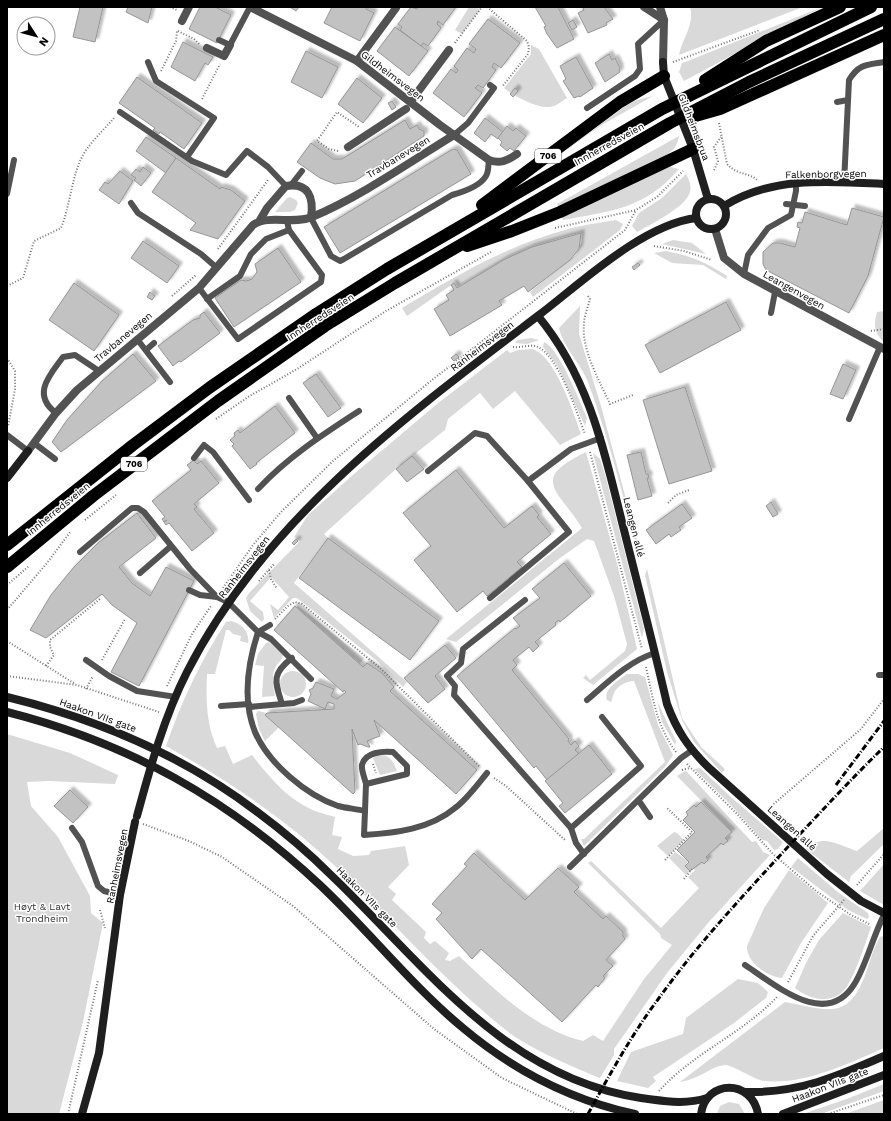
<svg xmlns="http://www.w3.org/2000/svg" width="891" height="1121" font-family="'Work Sans',sans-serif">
  <defs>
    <filter id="shadow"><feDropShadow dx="3.5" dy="-3.5" stdDeviation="1" flood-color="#0004"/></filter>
  </defs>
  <rect width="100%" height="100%" fill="#fff"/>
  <g fill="#d9d9d9">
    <polygon points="469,7 476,7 480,10 462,34 455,30"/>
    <path d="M690,7h113l-124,48c3,-16 16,-31 11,-48z"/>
    <polygon points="822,7 684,81 679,72 682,63 688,61"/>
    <path d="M531,45l8,4 28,49c-4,2 -9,7 -13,8 -14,5 -40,-10 -50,-18l27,-34z"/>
    <polygon points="653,96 600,126 551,161 627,105 637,100"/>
    <path d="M679,136c-2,10 -5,14 -13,19l-107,53 -2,-4z"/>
    <path d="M671,167l8,2c-34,40 -68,42 -116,51l-2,-5 103,-47z"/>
    <path d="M686,174c3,6 6,12 4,18 -5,16 -39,32 -53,40l-5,-6 7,-13 23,-15z"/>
    <polygon points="290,197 296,200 298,203 295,210 290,212 275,212 287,198"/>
    <path d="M616,220l7,4 -3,6 -87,67 -3,-5 46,-37 6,-14 -1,-8c-46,9 -84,31 -124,54l-3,-4 -47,33 -5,-8c52,-31 104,-62 163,-78 16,-5 34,-7 51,-10z"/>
    <polygon points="673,240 692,243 706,254 662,244"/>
    <path d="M666,251c25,5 40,11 61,25l-1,3 -23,-14 -31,-2 -18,-10z"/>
    <path d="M580,306l-1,28 22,72 36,134 -2,1c-14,-53 -28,-107 -47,-159 -7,-18 -25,-35 -29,-54z"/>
    <path d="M884,311v31c-11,-10 -10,-18 -7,-30z"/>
    <polygon points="531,338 539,340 527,344 515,343 518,340"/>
    <path d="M544,342c15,6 36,60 43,76l-2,8 -28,-61 -14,-18z"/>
    <path d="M532,349c23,6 42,65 49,85l-21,11 -45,-54 -22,18 -13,-16 -32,26 -3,11 -49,39 -72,65 4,4 -34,45 113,99 -4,5 -27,-27 -79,-62h-4l-19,20 -4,-14 8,6 11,-13 -18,-20 -21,24 13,11 1,7 -2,3 -12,-11 -4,-13 3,-5 51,-52 -6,-4 14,-22 46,-41 83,-70 70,-54 3,3 8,-3z"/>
    <path d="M586,452l31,111 20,86 -44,36 -10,-7 3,-3 4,5 35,-29 2,-7 -13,-48 -20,-55 -7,-2 -27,19 -104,84 -10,-3 136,-111c-24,-39 -53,-48 4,-76z"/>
    <polygon points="593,453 600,459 606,478 644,629 642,638"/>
    <polygon points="647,569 682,718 701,747 725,769 722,773 694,742 682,720 667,672 645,575"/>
    <polygon points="298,606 364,658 359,665 296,608"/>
    <path d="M231,621c10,2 19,11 17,22l-8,-2 1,-5 -8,-2 -4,-4h-3l-11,44h-8c-1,26 -1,50 10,74l8,-2 8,18 19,-9c15,19 30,38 51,50 9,6 22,9 32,12l-3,18 10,2 -4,12 15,7 16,-1 2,-4 34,-5 4,19 -21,22 8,7 -4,6 34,32 -2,6 6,6 5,-3 14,12 -4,7 5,1 9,-5c36,34 75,73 124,85l10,-6 10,6 41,-62 28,-34 -11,-7 -1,-4 -72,-71 3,-2 70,67 38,-40 -11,-11 7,-7 -2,-2 9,-6 2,2 4,-4 -2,-3 15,-14 2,2 4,-4 -2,-3 7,-6 -55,-56 8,-5 2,1 65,70 4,-1 7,11 7,3 -62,68 -41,50 -53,76v6l-14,23c-27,-11 -65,-27 -89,-44 -65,-50 -118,-113 -177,-169 -51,-48 -107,-85 -168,-119 15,-44 35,-86 60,-124z"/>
    <path d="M269,642l14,13c-1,5 -4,7 -7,11 -5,9 -3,20 -1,30l-13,1 2,-31 -9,-1 3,-11 8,-11z"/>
    <circle cx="293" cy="684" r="13"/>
    <path d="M627,674h11l7,3 13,48 15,30 -8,12 -81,79 -3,-7h3l81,-77 -31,-81c-8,0 -17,5 -20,12 -2,4 -1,6 -3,9l-4,-2c-4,-11 12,-20 20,-26z"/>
    <polygon points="657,701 676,741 675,745 662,722"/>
    <polygon points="258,711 267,713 265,715 279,727 265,741 259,729 256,714"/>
    <polygon points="7,734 70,753 118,775 115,784 49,781 27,782 31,806 58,837 90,896 91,913 103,923 83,1022 59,1114 7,1114"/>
    <path d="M377,755c12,-1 16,5 20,16l-17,4 -7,-17z"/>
    <polygon points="700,768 732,798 783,842 778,849 774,850 767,841 762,840 729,803 694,769"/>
    <path d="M884,828v16l-33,32 -2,6 -43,-33c16,-16 32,-4 51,2z"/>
    <polygon points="674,832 677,833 684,840 668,856 657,846"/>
    <polygon points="675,852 688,861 685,866 690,871 686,875 669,858"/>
    <polygon points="798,858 839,893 868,913 869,917 867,919 848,910 791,867"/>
    <polygon points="884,864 884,905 860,891"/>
    <path d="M789,870l39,33 -27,40 -19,35c-15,-1 -36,-16 -35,-32l17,-38z"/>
    <path d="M843,913l28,14c-5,14 -19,60 -31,67 -15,10 -32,4 -45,-6l12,-27 12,-21z"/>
    <path d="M881,936l3,1v111c-37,16 -79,37 -120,33 -9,-1 -33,-17 -39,-16 -12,1 -20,9 -31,13 -4,2 -10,3 -14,4l105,-80c44,8 64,20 82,-32 4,-12 7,-24 14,-34z"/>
    <polygon points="738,979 758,983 768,992 766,998 734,1023 653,1077 656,1081 648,1088 617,1081 631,1052 683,1034 686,1018"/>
    <polygon points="884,1084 884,1091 821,1114 803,1114 849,1098"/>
    <polygon points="884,1100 884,1114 845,1114"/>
    <polygon points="729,1102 739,1104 745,1114 717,1114 720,1106"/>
  </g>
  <g fill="#c2c2c2" stroke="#969696" filter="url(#shadow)">
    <polygon points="80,7 103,7 95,42 73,37"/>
    <polygon points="128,7 152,7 148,23 126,12"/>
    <polygon points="200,7 215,7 231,15 217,43 189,29"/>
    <polygon points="290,7 299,7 296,11"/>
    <polygon points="332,7 367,7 366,9 374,13 360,41 324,23"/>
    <polygon points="411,7 417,9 418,7 456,7 443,25 438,21 437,24 441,28 428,46 423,43 421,46 400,30 402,27 398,24"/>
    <polygon points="535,7 558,7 574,39 557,48 547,34 544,27 546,26"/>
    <polygon points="585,7 604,7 613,19 606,23 607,25 588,33 578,13 584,10 583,8"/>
    <polygon points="488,19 520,43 501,68 494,63 492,67 496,70 483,88 478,85 475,88 482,93 464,117 433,93 451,69 456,73 458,70 454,66 467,48 474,53 476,49 469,44"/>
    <polygon points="573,20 577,27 572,30 568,23"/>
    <polygon points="395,27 428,51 409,76 377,51"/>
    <polygon points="183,42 213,57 208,65 205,63 195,81 171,67"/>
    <polygon points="306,51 338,67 322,98 291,82"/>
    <polygon points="609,54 612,60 615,58 620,68 619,70 620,72 605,82 595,63"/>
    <polygon points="576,57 593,88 580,97 579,96 574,98 563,81 566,79 560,66"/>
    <polygon points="137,77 202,123 184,149 160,132 159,134 153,130 155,128 119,103"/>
    <polygon points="357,78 382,98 363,123 338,104"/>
    <polygon points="515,88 518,91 513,97 510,94"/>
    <polygon points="392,101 396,107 392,110 388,103"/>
    <polygon points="485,118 503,132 498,139 491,134 485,142 474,133"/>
    <polygon points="405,120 410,129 417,125 419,129 424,131 424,136 355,181 335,184 320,178 297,162 311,143 333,159 342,159"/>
    <polygon points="507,126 513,131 516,128 526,136 514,151 510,148 507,151 500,145 502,142 498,138"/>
    <polygon points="146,137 176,158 166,173 136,151"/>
    <polygon points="453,149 457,150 471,174 340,253 324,227"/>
    <polygon points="176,158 220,189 221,187 231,190 245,201 218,239 190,230 196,223 152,192"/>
    <polygon points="143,167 151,173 141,186 134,180 136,178 131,175 136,169 140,172"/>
    <polygon points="120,171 133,181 119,204 99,190 105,182 108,184"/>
    <polygon points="852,208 884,217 868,276 849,313 766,270 763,264 763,252 773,243 780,243 795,247 800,228 797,227 798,222 802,223 805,212 847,225"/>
    <polygon points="581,233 579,249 570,260 528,292 524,286 499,301 502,305 450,336 434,309 449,300 446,295 454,290 451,285 454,283 457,288 505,259 532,247"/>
    <polygon points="143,241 179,266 167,283 131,258"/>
    <polygon points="278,248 301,282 234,327 215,298 241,280 246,281 252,279 257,272 255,264"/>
    <polygon points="638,263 640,265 634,270 632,267"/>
    <polygon points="74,283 119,315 94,351 49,320"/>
    <polygon points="150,292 155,296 152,300 147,297"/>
    <polygon points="726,302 741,330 660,373 645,345"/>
    <polygon points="204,312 220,333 181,362 179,361 173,366 158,346 193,320 200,318 200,315"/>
    <polygon points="133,354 156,381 61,452 52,442 67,420 102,381"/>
    <polygon points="456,354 459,357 454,361 451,358"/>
    <polygon points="843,364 856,370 843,399 830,394"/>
    <polygon points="316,374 341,408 328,417 303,383"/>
    <polygon points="685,387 712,471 669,484 643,400"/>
    <polygon points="275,406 295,433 256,463 257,464 250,469 232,446 234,444 230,440 235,436 234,433 238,430 240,433"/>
    <polygon points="641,452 646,474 648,474 649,478 647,478 652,496 638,500 627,455"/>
    <polygon points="412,456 424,469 407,482 396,469"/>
    <polygon points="194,460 197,464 201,461 219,483 194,504 197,507 194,509 214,533 192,551 169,523 166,525 164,522 167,520 164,522 162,519 165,517 152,501 191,470 187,465"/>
    <polygon points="456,470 504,528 532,506 539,515 537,517 551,534 517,562 522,567 487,596 483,591 457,612 414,560 431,546 403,513"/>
    <polygon points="771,502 778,514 773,517 766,506"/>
    <polygon points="682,504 692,518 679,527 681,530 671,537 669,534 656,544 646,530"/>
    <polygon points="137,513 156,538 119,567 132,583 150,596 166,567 194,581 139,686 111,672 137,623 112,605 102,594 46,638 30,630 51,595 74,567 98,543"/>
    <polygon points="328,538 439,621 410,660 299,578"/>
    <polygon points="296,539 298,541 294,545 292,543"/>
    <polygon points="564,563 591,596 560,622 559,620 555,623 556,625 535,642 539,646 533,652 529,647 513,660 517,665 512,670 569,739 568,741 571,745 575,741 579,746 575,750 579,754 547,780 536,766 534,768 457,676 515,628 516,629 520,626 513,618 540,598 532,589"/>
    <polygon points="295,606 363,667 367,663 382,673 394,687 390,691 477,770 456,794 374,720 380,736 367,741 370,747 368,747 360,744 358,745 352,729 355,792 353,794 265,715 267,713 334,709 334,704 328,702 325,709 308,701 311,694 309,690 313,688 316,682 334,689 331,696 337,699 346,692 344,690 343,692 274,630"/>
    <polygon points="445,645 456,658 435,676 445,689 428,703 404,678"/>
    <polygon points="589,745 612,774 565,813 559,806 563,803 545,781"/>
    <polygon points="70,790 88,807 73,823 54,806"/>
    <polygon points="701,802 732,832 725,838 728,841 723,845 721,843 706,857 708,860 704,864 702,862 690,871 685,866 689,862 677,850 695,832 683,820 688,815 686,812 694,805 696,807"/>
    <polygon points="474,853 525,900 558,868 579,887 574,892 603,919 606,916 623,932 623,936 625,939 606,960 613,966 603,976 605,978 598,987 596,985 562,1022 481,949 472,959 436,919 442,913 432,904 467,866 464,864"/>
  </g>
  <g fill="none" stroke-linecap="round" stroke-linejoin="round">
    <g stroke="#747474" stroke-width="2" stroke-dasharray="1 2" stroke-linecap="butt">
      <polyline points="170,7 177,10"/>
      <polyline points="487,7 527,41 529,47 528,54 502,87"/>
      <polyline points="178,31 194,39 199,44"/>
      <polyline points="455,43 482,7"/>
      <polyline points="673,62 760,30"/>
      <polyline points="161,71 176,41 177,31"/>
      <polyline points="202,99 220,64"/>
      <path d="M719,123l8,41c11,12 23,8 31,17"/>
      <polyline points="338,151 329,149 317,141 337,112 359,127"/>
      <polyline points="714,170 718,161 714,147 721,137"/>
      <polyline points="555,228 636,210 657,197 683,171"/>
      <polyline points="654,246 684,251 712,260"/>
      <polyline points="218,249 268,180"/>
      <path d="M7,286l16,-8 11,-37 27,-13c9,-22 10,-47 20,-69 7,-15 22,-28 33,-41"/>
      <polyline points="172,296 196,275"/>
      <path d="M588,296l2,3c-2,8 -6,17 -6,25 -3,25 16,58 26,80l23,-9"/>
      <polyline points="871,331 884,329"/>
      <path d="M513,347c8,1 18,-3 25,0 21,10 39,66 47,87"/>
      <polyline points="7,358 15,371 15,389 8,427"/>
      <polyline points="216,419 248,397 297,369 386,311 491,252"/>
      <polyline points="590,452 642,649"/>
      <polyline points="668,503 676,495 689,490"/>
      <polyline points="85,520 116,495"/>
      <polyline points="269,570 271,579 277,589"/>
      <polyline points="259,581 274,564"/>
      <polyline points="7,585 29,566"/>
      <polyline points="223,588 253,545 281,512 333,461 432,380 625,230 636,210"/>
      <polyline points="7,610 47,563 71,531"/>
      <polyline points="275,619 288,606 295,602 302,604 380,668 480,767"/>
      <polyline points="7,641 75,684"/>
      <polyline points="102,660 125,619"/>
      <polyline points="46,666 54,655 50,647 50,640 101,598"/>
      <path d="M646,667c7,31 10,58 30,85"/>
      <polyline points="7,676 77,685 159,712"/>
      <polyline points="167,686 192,634 211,606"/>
      <polyline points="86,689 93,676"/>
      <polyline points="373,764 376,773"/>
      <polyline points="687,764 738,815 772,853 816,891 851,915 871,925"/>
      <polyline points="682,770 690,768"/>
      <polyline points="494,778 506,786 565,840"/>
      <polyline points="769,808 861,729 884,699"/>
      <polyline points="143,824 189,841 222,857 293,906 434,1029 502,1078 577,1114"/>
      <polyline points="665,860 692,832 667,808"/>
      <polyline points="684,879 692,869"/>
      <polyline points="857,885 884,854"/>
      <polyline points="100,910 105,928"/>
      <polyline points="788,982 813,936 844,900"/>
      <path d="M659,1091c34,-38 83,-57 118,-94"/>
      <polyline points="68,1114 98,980"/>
      <polyline points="828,1114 884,1095"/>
    </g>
    <g stroke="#525252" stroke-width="6">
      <polyline points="219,40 230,45 250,7"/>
      <polyline points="148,62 156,81 214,118 187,157"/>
      <polyline points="837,102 848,100"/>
      <polyline points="587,108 635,76 640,69 638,44 664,20"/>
      <polyline points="120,112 192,161 226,175 247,151 268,167 286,186"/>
      <polyline points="454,135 468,123 494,88 490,85"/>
      <path d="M844,183l5,-103c10,-16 17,-15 35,-18"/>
      <polyline points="291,185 302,171"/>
      <polyline points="7,194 14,160"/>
      <polyline points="131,203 138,213 201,254 217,268"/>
      <polyline points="786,204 805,206"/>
      <path d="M311,218l20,38 9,5 4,-2 108,-64c11,-3 28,-9 34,-19 3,-5 2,-11 3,-16"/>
      <polyline points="744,274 748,255 768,228 791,215 796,191 796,183"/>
      <polyline points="199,288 238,339 321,282 322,275 289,230 287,221"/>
      <polyline points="207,299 240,276 251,254 266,239 289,230"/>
      <polyline points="771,313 775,292"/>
      <polyline points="137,339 170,382"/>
      <polyline points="146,350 154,343"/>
      <polyline points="289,398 317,438"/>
      <path d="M56,413c-25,-19 -6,-38 7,-56l12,-2 24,16"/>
      <polyline points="849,419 880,347"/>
      <polyline points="7,435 28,451"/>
      <polyline points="34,443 55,459"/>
      <polyline points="194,458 204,445 213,452 249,500"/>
      <polyline points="428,471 475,433 487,436 528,481"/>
      <path d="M258,489c30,-32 64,-54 101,-78"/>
      <path d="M80,552l52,-44h6l6,4 46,57 27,28 11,5 30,30c-10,31 -16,68 -3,100 13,31 51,63 83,74 8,2 18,3 27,5l-1,24c32,-2 66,-6 91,-27 12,-9 22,-23 32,-35"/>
      <polyline points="140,573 170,547"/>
      <polyline points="189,590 200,595 217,597"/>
      <polyline points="490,598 569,532 528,481 571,449 601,438"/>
      <polyline points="525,600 463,649 461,663 447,676 455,686 454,695 571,828 641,766 602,717"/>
      <polyline points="258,632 271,639 311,679"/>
      <polyline points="258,632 270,625"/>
      <polyline points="86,660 109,676 137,691 176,697"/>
      <polyline points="879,675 884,675"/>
      <path d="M587,700c21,-18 42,-39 68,-47"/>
      <path d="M282,704c-7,-22 -11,-30 10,-46"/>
      <polyline points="221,706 249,704"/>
      <polyline points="249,707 294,703 302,700"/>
      <polyline points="639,801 650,817"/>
      <path d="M365,811l1,-27 41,-10v-8l-14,-14c-10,-1 -28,0 -31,13 -1,5 3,14 4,19"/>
      <polyline points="72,828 82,842 98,886 104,891 120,895"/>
      <polyline points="571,828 576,843 584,854"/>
      <polyline points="570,867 681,758 691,751"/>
      <path d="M745,965c32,21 82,65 110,18 12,-20 18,-47 29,-68"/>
    </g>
    <g stroke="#525252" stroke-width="8">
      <path d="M250,7l107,54 83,64 49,35c11,4 18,1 28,-6"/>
      <polyline points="644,7 664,20"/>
      <polyline points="660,7 664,20 663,62"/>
      <polyline points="182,21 189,7"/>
      <polyline points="207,48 224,56 230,45"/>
      <polyline points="357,61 396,8"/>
      <polyline points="411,101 449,50"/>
      <polyline points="348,147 406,109"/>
      <path d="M260,220l7,-12 19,-22c23,-4 28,12 25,32"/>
      <polyline points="715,229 724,258 744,274 884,349"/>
      <path d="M28,451l28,-38 21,-23 122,-102 54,-63c16,-11 40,0 59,-8 48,-20 98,-55 142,-82"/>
    </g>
    <g stroke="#1f1f1f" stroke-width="8">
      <polyline points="663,62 664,76 693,149 708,199"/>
      <circle cx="711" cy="214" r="15"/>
      <path d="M724,206c47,-30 107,-25 160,-22"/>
      <path d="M538,316c53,64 67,139 87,218 14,56 29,113 42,170 10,27 21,43 41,63l119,107 34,27 23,12"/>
      <polyline points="7,478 28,451"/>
      <path d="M7,697c90,22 175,58 249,114 27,20 52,41 76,65 93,89 173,202 309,222 24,3 43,7 66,0"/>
      <path d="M7,712c122,31 221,87 313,173 49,46 91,100 143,143 50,42 108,72 172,86"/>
      <path d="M137,816c13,-48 27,-99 50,-144 78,-153 218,-255 352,-357 42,-32 103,-90 157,-97"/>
      <path d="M746,1092c53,1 90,-15 138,-36"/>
      <polyline points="82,1114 99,1053 120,895 135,822"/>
      <path d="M701,1114c5,-35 51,-35 57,0"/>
      <polyline points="783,1114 884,1075"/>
    </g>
    <g stroke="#000" stroke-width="12">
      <polyline points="705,80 766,41 840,7"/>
      <polyline points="692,117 720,109 884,35"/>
      <polyline points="482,205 620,102 664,76"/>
      <polyline points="467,246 512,231 560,212 693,149"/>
      <polyline points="7,545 133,445 209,388 316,314 387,269 662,109 871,7"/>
      <polyline points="7,567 93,496 218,401 325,326 395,283 670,123 749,82 884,19"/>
    </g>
    <g stroke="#000" stroke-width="3" stroke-dasharray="6 2 1 2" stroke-linecap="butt">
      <polyline points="836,785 884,721"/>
      <path d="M588,1114c22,-40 44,-80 71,-116 38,-53 82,-100 126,-148 33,-35 65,-70 99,-103"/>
    </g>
  </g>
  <g text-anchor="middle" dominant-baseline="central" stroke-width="3" stroke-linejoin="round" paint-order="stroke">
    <g fill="#fff" stroke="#4c4c4c" stroke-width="1">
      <rect x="535" y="149" width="26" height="14" rx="3"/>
      <rect x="121" y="457" width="26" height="14" rx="3"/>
    </g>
    <g font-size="9" font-weight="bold" fill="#000">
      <text x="548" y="156">706</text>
      <text x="134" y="464">706</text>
    </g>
    <g font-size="10" fill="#000" stroke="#fff">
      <text transform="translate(393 76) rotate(37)">Gildheimsvegen</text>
      <text transform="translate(694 127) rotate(69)">Gildheimsbrua</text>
      <text transform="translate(609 144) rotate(-29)">Innherredsveien</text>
      <text transform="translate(398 157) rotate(-31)">Travbanevegen</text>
      <text transform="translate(826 174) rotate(-1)">Falkenborgvegen</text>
      <text transform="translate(794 290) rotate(29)">Leangenvegen</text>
      <text transform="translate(320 317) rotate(-33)">Innherredsveien</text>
      <text transform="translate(123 337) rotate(-40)">Travbanevegen</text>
      <text transform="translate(482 346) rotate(-37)">Ranheimsvegen</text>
      <text transform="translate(58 509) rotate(-39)">Innherredsveien</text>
      <text transform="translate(634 527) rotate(76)">Leangen allé</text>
      <text transform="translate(244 567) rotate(-52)">Ranheimsvegen</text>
      <text transform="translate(98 715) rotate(20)">Haakon VIIs gate</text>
      <text transform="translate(792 828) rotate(42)">Leangen allé</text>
      <text transform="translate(117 866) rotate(-79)">Ranheimsvegen</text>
      <text transform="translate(367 897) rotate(45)">Haakon VIIs gate</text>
      <text transform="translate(830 1085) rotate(-21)">Haakon VIIs gate</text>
    </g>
    <g font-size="10" fill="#303030" stroke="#fff">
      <text x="42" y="906">Høyt &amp; Lavt<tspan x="42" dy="12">Trondheim</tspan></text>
    </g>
  </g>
  <rect width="891" height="1121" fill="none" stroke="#000000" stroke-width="16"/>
  <g transform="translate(36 36) rotate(126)"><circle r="19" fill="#ffffff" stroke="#999999"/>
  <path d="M0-3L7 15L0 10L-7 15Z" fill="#000000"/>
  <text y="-6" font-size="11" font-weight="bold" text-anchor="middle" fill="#000000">N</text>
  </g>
</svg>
